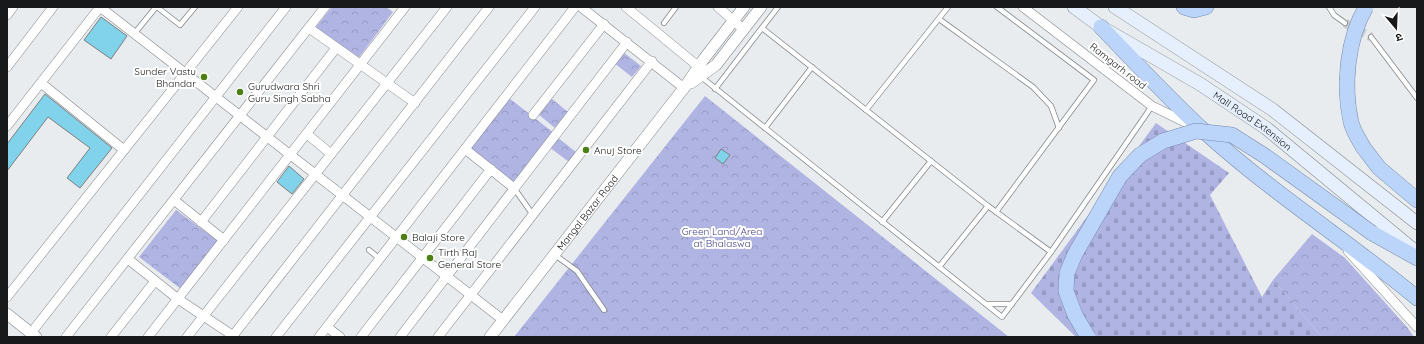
<svg xmlns="http://www.w3.org/2000/svg" width="1424" height="344" font-family="Quicksand,'Noto Sans Devanagari',sans-serif">
  <defs>
    <pattern id="forest-crowns" width="20" height="18" patternUnits="userSpaceOnUse"><rect width="20" height="18" fill="#b0b4e3"/><path d="M2 6a3 3 0 1 1 6 0M12 15a3 3 0 1 1 6 0" fill="none" stroke="#979ac2"/></pattern>
    <pattern id="cemetery-stones" width="16" height="16" patternUnits="userSpaceOnUse"><rect width="16" height="16" fill="#b0b4e3"/><path d="M2 7V4a2 2 0 0 1 4 0v3zM10 15v-3a2 2 0 0 1 4 0v3z" fill="#979ac2"/></pattern>
  </defs>
  <rect width="100%" height="100%" fill="#e9ecee"/>
  <g fill="url(#forest-crowns)">
    <polygon points="332,7 386,7 393,12 357,60 315,28"/>
    <polygon points="623,52 641,66 632,77 614,63"/>
    <polygon points="705,96 1009,337 514,337"/>
    <polygon points="509,98 554,133 513,182 470,149"/>
    <polygon points="551,98 568,112 555,128 538,114"/>
    <polygon points="557,137 576,152 569,162 549,147"/>
    <polygon points="176,210 218,241 181,289 139,257"/>
    <polygon points="1312,234 1345,258 1407,327 1414,337 1322,337 1273,280"/>
  </g>
  <polygon fill="url(#cemetery-stones)" points="1156,123 1229,173 1210,195 1262,297 1273,280 1322,337 1076,337 1031,293"/>
  <g fill="#80d3ea" stroke="#7c7f80">
    <polygon points="101,17 127,36 111,59 84,40"/>
    <polygon points="45,94 112,148 80,188 67,178 90,148 48,117 7,171 7,144"/>
    <polygon points="721,149 730,155 723,164 715,158"/>
    <polygon points="289,166 304,179 292,194 277,182"/>
  </g>
  <g fill="none" stroke-linecap="round" stroke-linejoin="round">
    <polyline stroke="#caccce" stroke-width="9" stroke-dasharray="9 4.5" stroke-linecap="butt" points="1345,23 1371,37"/>
    <defs>
      <g id="service">
        <polyline points="157,7 180,25 195,7"/>
        <polyline points="1329,7 1334,15 1345,23"/>
        <polyline points="939,19 1033,87 1051,106 1059,128"/>
        <polyline points="664,23 676,7"/>
        <polyline points="762,28 988,206 1051,252"/>
        <polyline points="134,34 156,7"/>
        <polyline points="1371,37 1417,98"/>
        <polyline points="700,76 1002,317 1051,252 1152,106"/>
        <polyline points="715,89 778,7"/>
        <polyline points="866,110 948,7"/>
        <polyline points="765,128 812,67"/>
        <polyline points="514,188 533,215"/>
        <polyline points="996,212 1094,80 997,7"/>
        <polyline points="882,222 931,161"/>
        <polyline points="369,250 380,259"/>
        <polyline points="555,255 577,271 604,310"/>
        <polyline points="939,267 988,206"/>
        <polyline points="986,304 1012,304"/>
      </g>
      <g id="minor">
        <polyline points="100,7 503,320"/>
        <polyline points="581,7 684,88"/>
        <polyline points="626,7 699,67"/>
        <polyline points="718,7 743,29"/>
        <polyline points="1023,7 1152,106 1193,126"/>
        <polyline points="7,15 13,7"/>
        <polyline points="309,28 415,103"/>
        <polyline points="7,67 53,7"/>
        <polyline points="41,83 124,150"/>
        <polyline points="533,115 604,24"/>
        <polyline points="7,126 100,7"/>
        <polyline points="307,134 331,154"/>
        <polyline points="465,149 514,188"/>
        <polyline points="174,200 224,240"/>
        <polyline points="201,222 336,48"/>
        <polyline points="1348,251 1417,327"/>
        <polyline points="128,259 178,299 235,337"/>
        <polyline points="7,297 238,7"/>
        <polyline points="327,327 340,337"/>
        <polyline points="31,333 286,7"/>
        <polyline points="66,337 325,7"/>
        <polyline points="111,337 155,281"/>
        <polyline points="148,337 405,7"/>
        <polyline points="187,337 447,7"/>
        <polyline points="232,337 489,7"/>
        <polyline points="276,337 535,7"/>
        <polyline points="319,337 575,7"/>
        <polyline points="361,337 491,169"/>
        <polyline points="400,337 627,42"/>
        <polyline points="438,337 652,61"/>
      </g>
      <g id="tertiary">
        <polyline points="691,83 716,65 761,7"/>
        <polyline points="7,314 36,337"/>
        <path id="s1" d="M490,337l194,-249 19,-28 41,-53"/>
      </g>
      <g id="secondary">
        <path id="s2" d="M1074,7l27,20 99,57 66,44 150,124"/>
        <polyline points="1115,7 1273,110 1417,223"/>
      </g>
      <g id="trunk">
        <polyline points="1184,7 1194,10 1206,7"/>
        <path d="M1101,27c34,35 68,72 104,105 67,61 143,109 212,166"/>
        <polyline points="1363,147 1379,168 1417,200"/>
        <polyline points="1372,233 1417,258"/>
      </g>
    </defs>
    <use href="#service" stroke="#848789" stroke-width="6"/>
    <use href="#minor" stroke="#848789" stroke-width="10"/>
    <use href="#tertiary" stroke="#848789" stroke-width="12"/>
    <use href="#secondary" stroke="#848789" stroke-width="14"/>
    <use href="#trunk" stroke="#778bab" stroke-width="16"/>
    <use href="#service" stroke="#fff" stroke-width="4.5"/>
    <use href="#minor" stroke="#fff" stroke-width="9"/>
    <use href="#tertiary" stroke="#fff" stroke-width="11"/>
    <use href="#secondary" stroke="#e6effd" stroke-width="13"/>
    <use href="#trunk" stroke="#bbd4fa" stroke-width="15"/>
    <defs>
      <g id="trunk-bridge">
        <path d="M1363,147c-4,-8 -10,-16 -12,-25 -8,-36 -4,-83 15,-115"/>
        <polyline points="1088,337 1075,315 1066,291 1067,273 1075,254 1120,176 1140,155 1163,141 1196,131 1232,135 1265,156 1372,233"/>
      </g>
    </defs>
    <use href="#trunk-bridge" stroke="#778bab" stroke-width="16" stroke-linecap="butt"/>
    <use href="#trunk-bridge" stroke="#bbd4fa" stroke-width="15"/>
  </g>
  <g fill="#4d8014" stroke="#fff" stroke-width="1.5">
    <circle cx="204" cy="77" r="4"/>
    <circle cx="240" cy="92" r="4"/>
    <circle cx="586" cy="150" r="4"/>
    <circle cx="404" cy="237" r="4"/>
    <circle cx="430" cy="258" r="4"/>
  </g>
  <g text-anchor="middle" dominant-baseline="central" stroke-width="4" stroke-linejoin="round" paint-order="stroke">
    <g font-size="10" fill="#18191a" stroke="#fff">
      <text transform="translate(1118 66) rotate(38)">Ramgarh road</text>
      <text stroke="none"><textPath href="#s2" startOffset="212">Mall Road Extension</textPath></text>
      <text stroke="none"><textPath href="#s1" startOffset="158">Mangal Bazar Road</textPath></text>
    </g>
    <g font-size="10" fill="#18191a" stroke="#fff" text-anchor="start">
      <text x="196" y="71" text-anchor="end">Sunder Vastu<tspan x="196" dy="12">Bhandar</tspan></text>
      <text x="248" y="86">Gurudwara Shri<tspan x="248" dy="12">Guru Singh Sabha</tspan></text>
      <text x="594" y="150">Anuj Store</text>
      <text x="412" y="237">Balaji Store</text>
      <text x="438" y="252">Tirth Raj<tspan x="438" dy="12">General Store</tspan></text>
    </g>
    <g font-size="10" fill="#46458d" stroke="#fff">
      <text x="722" y="231">Green Land/Area<tspan x="722" dy="12">at Bhalaswa</tspan></text>
    </g>
  </g>
  <rect width="1424" height="344" fill="none" stroke="#18191a" stroke-width="16"/>
  <g transform="translate(1396 28) rotate(161)" stroke="#ffffff" stroke-width="3" paint-order="stroke">
  <path d="M0-3L7 15L0 10L-7 15Z" fill="#18191a"/>
  <text y="-6" font-size="11" font-weight="bold" text-anchor="middle" fill="#18191a">उ</text>
  </g>
</svg>
